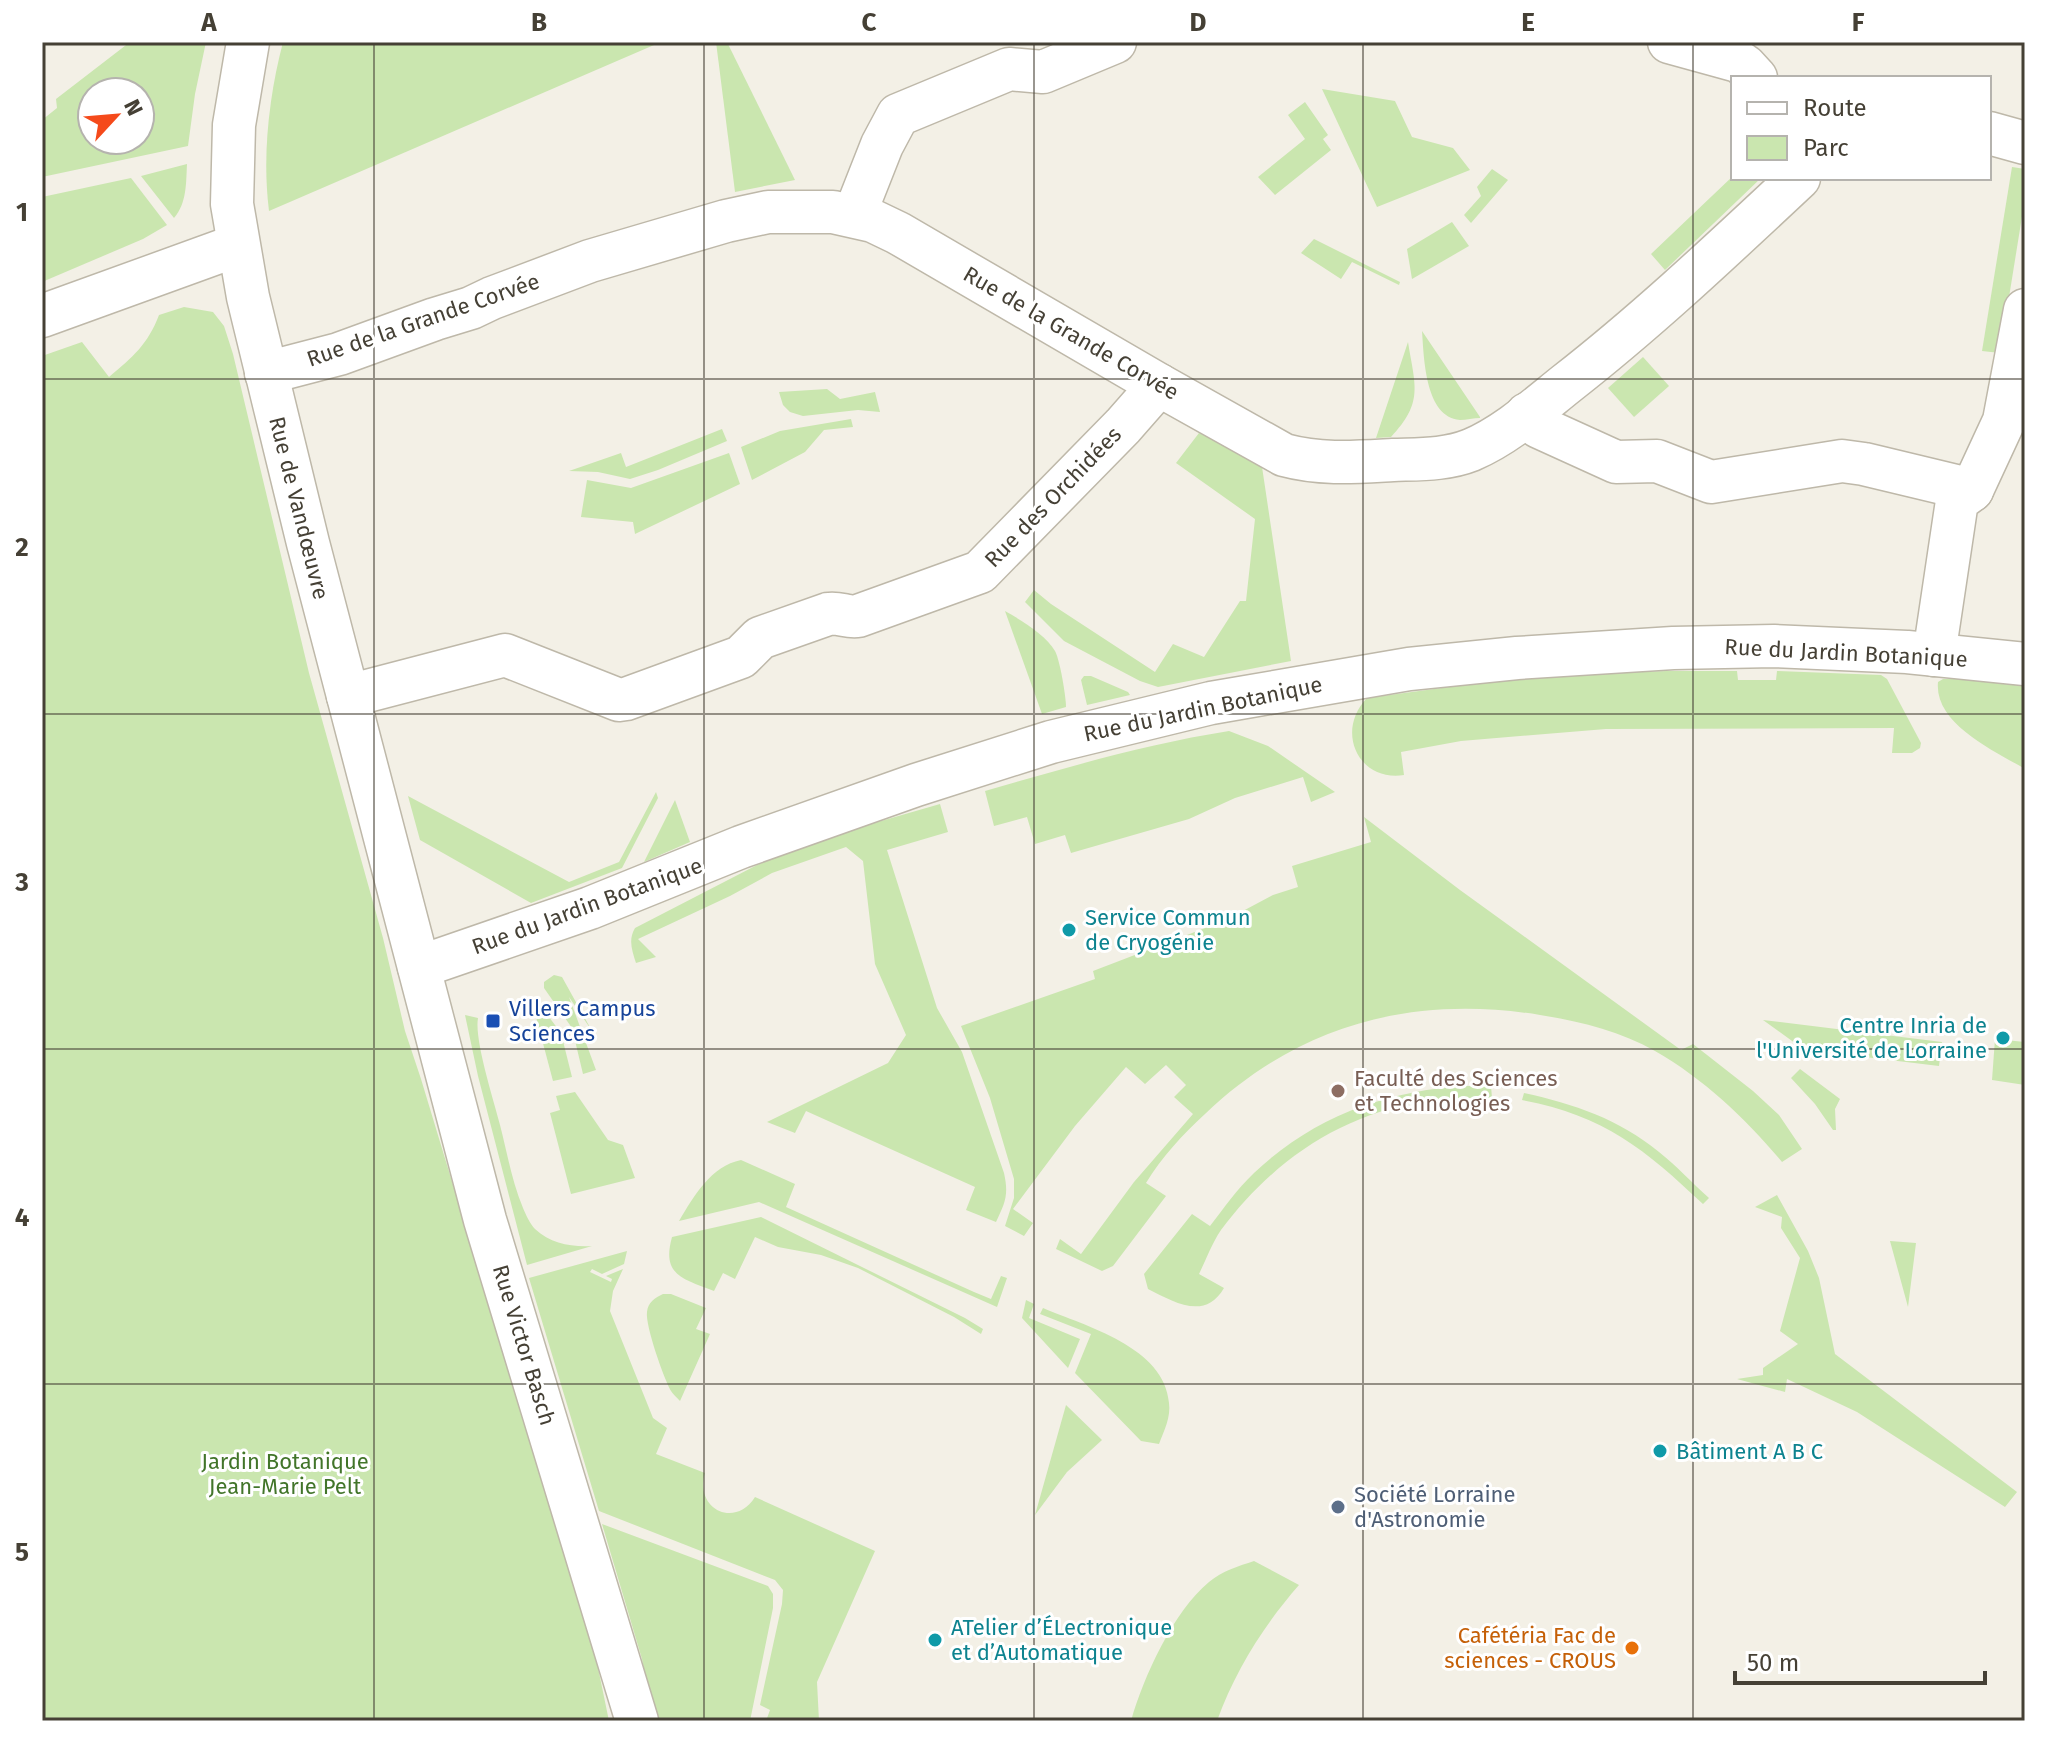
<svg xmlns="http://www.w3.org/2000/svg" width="2067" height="1763" font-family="'Fira Sans',sans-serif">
  <rect width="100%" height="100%" fill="#f3f0e6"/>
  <g fill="#cae6af" fill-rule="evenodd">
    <path d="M130,42h76l-11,52 -7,52 -146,31v-57l15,-12 -1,-9zM92,92h48v48h-48z"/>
    <path d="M283,42h378l-392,169c-7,-56 0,-115 14,-169z"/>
    <polygon points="716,42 727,42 795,180 735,192"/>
    <polygon points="1322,89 1395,101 1412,137 1453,148 1470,170 1377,207"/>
    <polygon points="1305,102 1328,135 1323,139 1331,150 1275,195 1258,177 1305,139 1288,115"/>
    <path d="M187,164c-1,19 0,39 -13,54l-33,-42z"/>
    <polygon points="2012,167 2025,169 2025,198 2000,353 1982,351"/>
    <polygon points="1492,169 1508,180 1471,223 1464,215 1481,196 1477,187"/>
    <polygon points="1733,176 1733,178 1761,178 1665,270 1651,254"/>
    <polygon points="131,178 167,225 143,239 42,282 42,197"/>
    <polygon points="1452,222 1469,246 1412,279 1407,249"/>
    <polygon points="1314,239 1400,282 1399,285 1352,262 1341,279 1301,253"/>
    <path d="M184,307l29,5 11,14 9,28 76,319 74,265 22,93 16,48 175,579 13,63h-567v-1365l40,-14 27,35c24,-20 39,-33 50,-62z"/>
    <path d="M1422,331l58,86v1c-6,0 -14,2 -20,2 -35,-3 -36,-62 -38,-89z"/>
    <path d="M1408,342c7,44 16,60 -17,95l-15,1z"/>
    <polygon points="1643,357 1669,386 1634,417 1608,388"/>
    <polygon points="827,389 840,399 875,392 880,412 858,410 803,416 790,412 783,405 779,392"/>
    <polygon points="851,419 853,427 824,430 805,452 752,480 741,447 780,431"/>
    <polygon points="722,429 727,441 658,470 630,479 598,472 569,471 621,453 626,467"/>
    <polygon points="1199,433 1261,460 1291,661 1158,687 1140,681 1064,641 1025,602 1034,590 1051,604 1155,672 1173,644 1204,657 1240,601 1246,601 1255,519 1176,463"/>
    <polygon points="729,453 740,484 635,534 633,522 581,517 587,480 631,488"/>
    <path d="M1005,611c16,9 41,24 50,40 5,9 11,46 11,56l-24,7z"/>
    <path d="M1667,671h70l1,9h38l1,-9 104,4 6,4 34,64 -1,5 -8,5h-20l2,-25 -288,1 -145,12 -60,11 3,23c-46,7 -69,-44 -37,-77l97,-13 114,-11z"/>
    <polygon points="1084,676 1091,676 1128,692 1130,695 1087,705 1081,680"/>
    <path d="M1943,679h15l67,7v83c-30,-18 -91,-45 -87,-87z"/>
    <path d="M1229,731l39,15 67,46 -24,10 -8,-25 -68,21 -46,21 -118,34 -6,-18 -30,9 -8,-27 -33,9 -9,-35c80,-23 161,-47 244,-60z"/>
    <polygon points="656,792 658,798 622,868 531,903 420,840 408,796 569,882 619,862"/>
    <polygon points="675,800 690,842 644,862"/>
    <path d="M940,804l8,28 -61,18 50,158 25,44 42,121c5,22 1,30 -8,49l-30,-12 9,-23 -169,-76 -11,22 -28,-11 121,-59 18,-28 -31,-71 -12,-103 -17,-14 -74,26 -42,23 -92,43 18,18 -20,6c-4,-13 -8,-23 -1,-35l122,-63 86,-33z"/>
    <path d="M1364,817l96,73 221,160 12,-6 60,47 26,24 23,34 -20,13c-36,-43 -78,-83 -127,-111 -35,-20 -76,-30 -115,-36 -127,-21 -242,10 -335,99 -22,20 -44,44 -59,69l20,13 -53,70 -11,5 -46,-22 4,-10 21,15 53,-72 59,-68 -19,-17 12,-12 -20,-20 -21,19 -19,-17 -51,59 -62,83 20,14 -9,13 -19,-10 9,-28v-19l-24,-81 -29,-72 134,-47 -2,-8 133,-51 47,-25 25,-8 -6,-21 79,-24z"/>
    <polygon points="554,975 562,977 592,1031 569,997 596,1070 583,1074 572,1028 544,988 544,982"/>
    <polygon points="537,1001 561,1033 572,1077 553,1081 532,1002"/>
    <path d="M465,1015l13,3c-4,22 16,83 22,107 7,27 12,57 23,83 3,7 7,16 12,21 16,15 36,18 57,17l-65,19 -49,-189z"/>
    <polygon points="1763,1020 1942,1042 1939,1066 1848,1055 1822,1052 1816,1054 1812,1051 1810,1054"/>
    <polygon points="1995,1039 2025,1042 2025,1085 1992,1080"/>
    <polygon points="1800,1069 1840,1099 1835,1109 1836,1130 1833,1130 1815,1104 1791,1078"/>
    <path d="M1467,1086h24l1,12c-23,0 -46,-1 -68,3 -86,15 -151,60 -203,129 -9,13 -15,30 -22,44l25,14c-19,33 -50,14 -76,1l-4,-15 48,-60 18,12c14,-18 27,-37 44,-53 59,-56 133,-83 213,-87z"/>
    <polygon points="575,1092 608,1140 623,1145 635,1178 571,1194 550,1113 560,1110 556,1096"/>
    <path d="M1524,1093c50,11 95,26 135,59 18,14 33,31 50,46l-6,6c-58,-55 -100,-89 -181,-104z"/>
    <path d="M741,1160l54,24 -9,23 188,85 17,7 10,-23 6,2 -10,29 -238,-105 -80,19c15,-25 32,-55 62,-61z"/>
    <polygon points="1777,1195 1808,1251 1819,1278 1835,1354 2017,1492 2005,1507 1857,1412 1787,1379 1785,1392 1737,1379 1763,1375 1763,1368 1798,1344 1780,1331 1800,1258 1781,1228 1782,1217 1755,1207"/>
    <path d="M761,1217l204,101 18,11 -2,5 -27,-17 -96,-49 -37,-13 -43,-8 -23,-10 -20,42 -12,-6 -9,18c-30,-12 -53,-15 -42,-54z"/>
    <polygon points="1890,1241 1916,1243 1908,1307"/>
    <path d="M627,1251l-3,13 -22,10 -10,-5 -2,3 21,10 1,-3 -6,-3 17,-7 -10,22 -3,20 43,107 14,10 -11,26 49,19c-11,36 30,56 50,24l120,54 -58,131 2,39h-62l1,-3 8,3 4,-11 -10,-5 22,-101 1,-14 -8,-10 -176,-69 -70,-233z"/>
    <path d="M663,1294h8l35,14 -10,21 14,5 -30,67c-3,-3 -7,-7 -9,-10 -7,-12 -26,-66 -24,-79 1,-10 8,-14 16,-18z"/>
    <polygon points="1026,1300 1034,1304 1029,1318 1080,1339 1068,1368 1022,1318"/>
    <path d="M1043,1308c42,18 122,39 126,95 2,14 -5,28 -10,41l-18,-3 -66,-68 16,-39 -51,-20z"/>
    <polygon points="1066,1405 1102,1440 1067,1472 1035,1515"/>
    <polygon points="602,1524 768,1586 773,1594 773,1608 750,1721 654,1721 642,1659"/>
    <path d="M1254,1561l45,24c-35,40 -64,86 -82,136h-86c13,-45 42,-109 78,-139 13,-11 30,-16 45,-21z"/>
  </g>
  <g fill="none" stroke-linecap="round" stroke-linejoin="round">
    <defs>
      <g id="minor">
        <polyline points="248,42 234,125 232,204 248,297 308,543 485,1220 637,1721"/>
        <polyline points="1669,42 1738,61 1745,66 1756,78"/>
        <polyline points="1989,133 2025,143"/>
        <polyline points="854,216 882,145 898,115 1009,69 1043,72 1115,42"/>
        <polyline points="42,316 238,245"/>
        <path d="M266,373l73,-19 96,-35 36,-11 21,-10 98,-37 136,-40 42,-9h65l40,9 25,12 261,152 125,70c37,10 72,7 109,5 26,-1 53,0 78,-10 35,-15 65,-42 95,-66 82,-64 157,-135 233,-206"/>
        <polyline points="1527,414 1539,427 1616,462 1657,461 1711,482 1842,461 1864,464 1972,490"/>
        <polyline points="1934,655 1957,501 1972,490 2004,421 2025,310"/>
        <path d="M348,696l157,-41 114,45 7,-1 115,-42 19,-19 68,-24c11,-2 20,4 30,2l122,-44 143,-146 36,-41"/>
        <polyline points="419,967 590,908 741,847 916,785 1051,742 1211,703 1409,669 1517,658 1673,648 1774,646 1907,652 2025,664"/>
      </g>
    </defs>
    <use href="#minor" stroke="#beb8a9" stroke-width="45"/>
    <use href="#minor" stroke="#fff" stroke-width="42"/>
  </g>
  <path fill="none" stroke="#454035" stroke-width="2" stroke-opacity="0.55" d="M374,42v1679M704,42v1679M1034,42v1679M1363,42v1679M1693,42v1679M42,379h1983M42,714h1983M42,1049h1983M42,1384h1983"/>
  <g fill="#0f9aa8" stroke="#fff" stroke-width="3">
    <circle cx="1069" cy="930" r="8"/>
    <circle cx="2003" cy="1038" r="8"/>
    <circle cx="1660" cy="1451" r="8"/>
    <circle cx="935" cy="1640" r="8"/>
  </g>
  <rect fill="#1a4fb4" stroke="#fff" stroke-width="3" x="485" y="1013" width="16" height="16" rx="4"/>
  <circle fill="#8d6e63" stroke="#fff" stroke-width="3" cx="1338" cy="1091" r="8"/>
  <circle fill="#5c6f8a" stroke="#fff" stroke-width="3" cx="1338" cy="1507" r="8"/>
  <circle fill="#e8710a" stroke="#fff" stroke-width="3" cx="1632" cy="1648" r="8"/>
  <g text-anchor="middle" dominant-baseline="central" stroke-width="6" stroke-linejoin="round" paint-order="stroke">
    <g font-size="22" fill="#454035" stroke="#fff">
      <text transform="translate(423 320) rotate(-19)">Rue de la Grande Corvée</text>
      <text transform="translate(1071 333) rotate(30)">Rue de la Grande Corvée</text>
      <text transform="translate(1053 497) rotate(-46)">Rue des Orchidées</text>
      <text transform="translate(299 508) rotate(76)">Rue de Vandœuvre</text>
      <text transform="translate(1846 653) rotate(3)">Rue du Jardin Botanique</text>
      <text transform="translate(1203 709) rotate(-12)">Rue du Jardin Botanique</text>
      <text transform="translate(587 906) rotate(-20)">Rue du Jardin Botanique</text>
      <text transform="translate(524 1345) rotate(73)">Rue Victor Basch</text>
    </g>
    <g font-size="22" fill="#0d838f" stroke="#fff" text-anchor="start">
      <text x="1085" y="917">Service Commun<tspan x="1085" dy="25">de Cryogénie</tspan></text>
      <text x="1987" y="1025" text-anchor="end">Centre Inria de<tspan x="1987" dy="25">l'Université de Lorraine</tspan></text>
      <text x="1676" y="1451">Bâtiment A B C</text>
      <text x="951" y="1627">ATelier d’ÉLectronique<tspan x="951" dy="25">et d’Automatique</tspan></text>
    </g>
    <g font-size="22" fill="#164399" stroke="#fff" text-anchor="start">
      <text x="509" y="1008">Villers Campus<tspan x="509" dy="25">Sciences</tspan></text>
    </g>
    <g font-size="22" fill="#785e54" stroke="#fff" text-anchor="start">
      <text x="1354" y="1078">Faculté des Sciences<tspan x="1354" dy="25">et Technologies</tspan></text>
    </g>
    <g font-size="22" fill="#42752a" stroke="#fff">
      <text x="285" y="1461">Jardin Botanique<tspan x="285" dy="25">Jean-Marie Pelt</tspan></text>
    </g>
    <g font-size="22" fill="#4e5e75" stroke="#fff" text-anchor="start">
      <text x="1354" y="1494">Société Lorraine<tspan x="1354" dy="25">d'Astronomie</tspan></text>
    </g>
    <g font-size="22" fill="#c56008" stroke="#fff" text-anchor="end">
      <text x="1616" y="1635">Cafétéria Fac de<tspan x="1616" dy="25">sciences - CROUS</tspan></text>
    </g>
  </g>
  <rect width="2067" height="1763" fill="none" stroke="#ffffff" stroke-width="88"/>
  <rect x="1731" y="76" width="260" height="104" fill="#ffffff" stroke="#b5b3ae" stroke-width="2"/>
  <rect x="1747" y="102" width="40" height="12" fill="#ffffff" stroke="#b5b3ae" stroke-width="2"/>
  <text x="1803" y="116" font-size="24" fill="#454035">Route</text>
  <rect x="1747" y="136" width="40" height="24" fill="#cae6af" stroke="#b5b3ae" stroke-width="2"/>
  <text x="1803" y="156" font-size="24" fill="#454035">Parc</text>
  <g transform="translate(116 116) rotate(64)"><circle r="38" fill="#ffffff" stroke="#b5b3ae" stroke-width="2"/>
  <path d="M0-6L14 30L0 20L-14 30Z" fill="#f54a1b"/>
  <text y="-12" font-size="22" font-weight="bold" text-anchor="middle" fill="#454035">N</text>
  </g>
  <path d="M1735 1671v12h250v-12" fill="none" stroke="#454035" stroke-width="4"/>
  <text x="1747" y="1671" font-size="24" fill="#454035" stroke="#ffffff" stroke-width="6" paint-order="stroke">50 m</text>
  <rect x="44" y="44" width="1979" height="1675" fill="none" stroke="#454035" stroke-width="3"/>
  <g font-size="26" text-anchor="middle" font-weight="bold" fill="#454035">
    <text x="209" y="31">A</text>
    <text x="539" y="31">B</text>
    <text x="869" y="31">C</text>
    <text x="1198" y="31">D</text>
    <text x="1528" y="31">E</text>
    <text x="1858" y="31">F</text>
    <text x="22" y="221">1</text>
    <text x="22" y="556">2</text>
    <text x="22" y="891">3</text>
    <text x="22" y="1226">4</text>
    <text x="22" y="1561">5</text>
  </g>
</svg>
